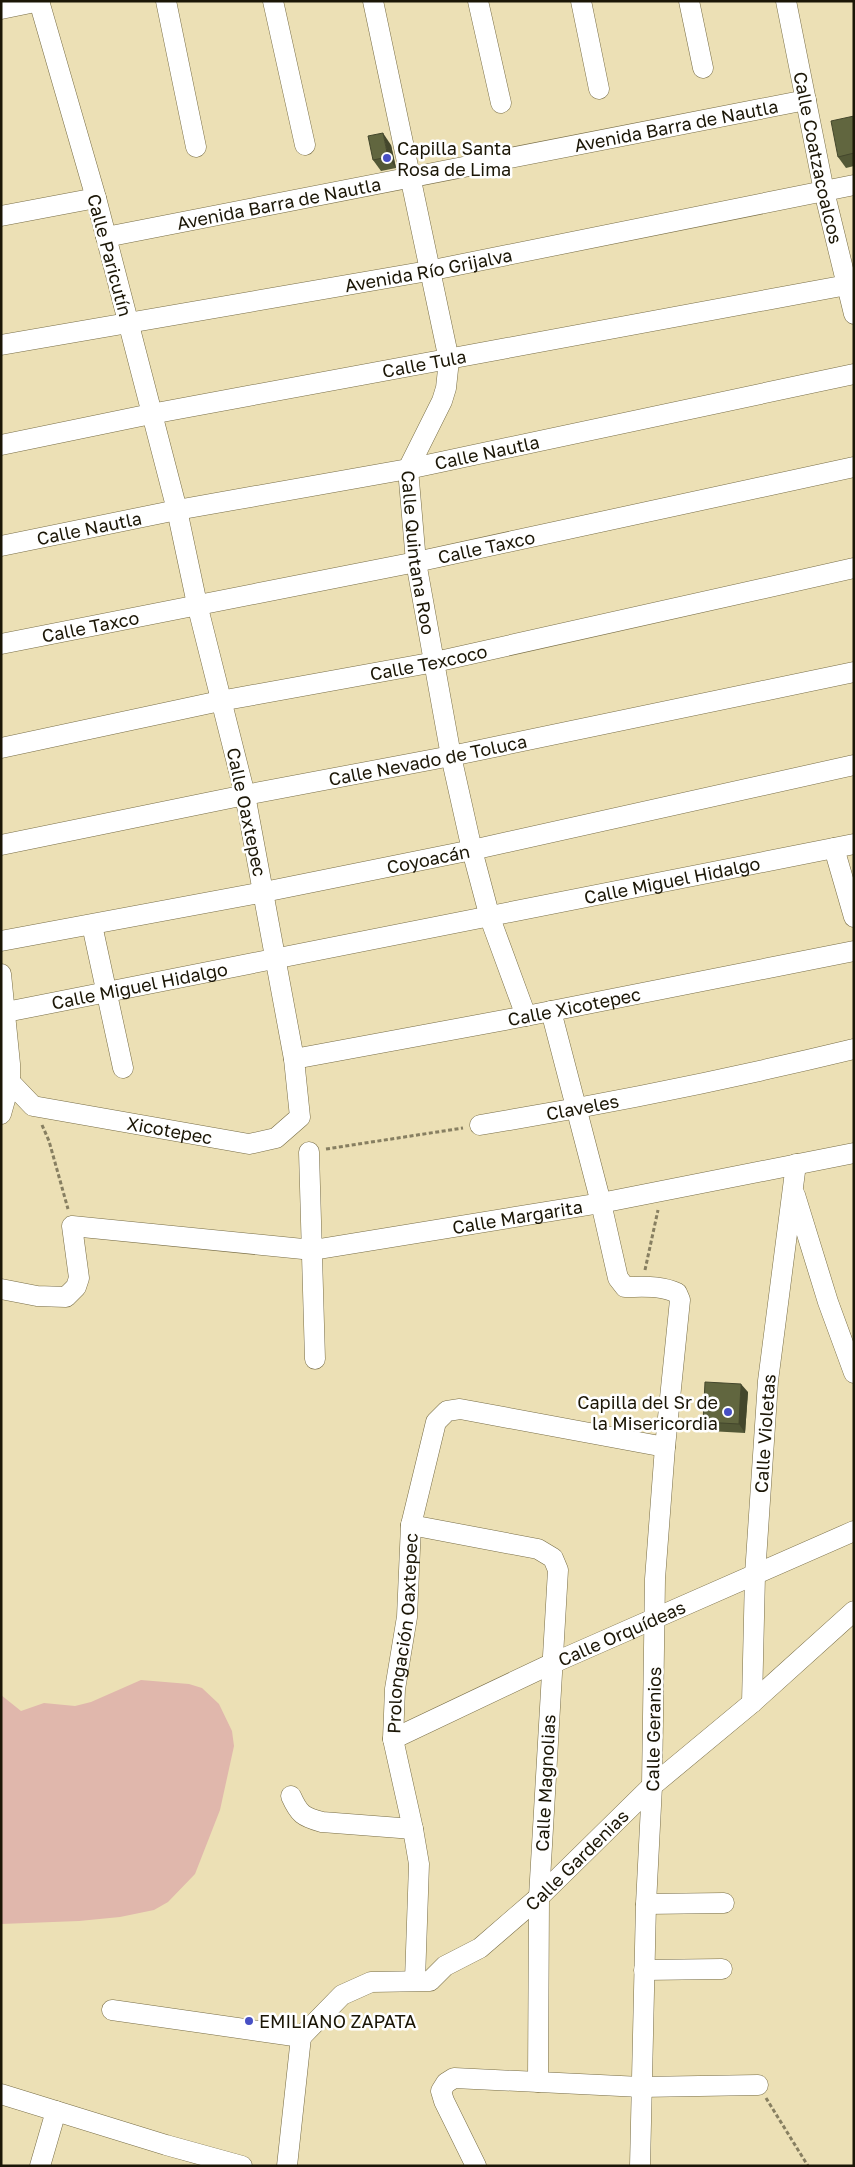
<svg xmlns="http://www.w3.org/2000/svg" width="855" height="2167" font-family="'Golos Text',sans-serif">
  <rect width="100%" height="100%" fill="#ece0b5"/>
  <polygon fill="#e0b7ac" points="141,1680 189,1684 202,1688 219,1704 232,1731 234,1746 220,1810 195,1874 168,1902 154,1910 120,1917 79,1921 1,1924 1,1695 21,1711 44,1703 75,1706 91,1702"/>
  <g fill="none" stroke-linecap="round" stroke-linejoin="round">
    <defs>
      <g id="minor">
        <polyline points="166,1 196,147"/>
        <polyline points="273,1 305,145"/>
        <path id="s1" d="M373,1l76,359 -3,28 -4,13 -34,68 8,93 35,194 21,94 18,68 36,98"/>
        <polyline points="478,1 501,103"/>
        <polyline points="581,1 599,89"/>
        <polyline points="689,1 703,68"/>
        <path id="s2" d="M786,1l38,190 30,123"/>
        <polyline points="1,9 40,1"/>
        <polyline points="1,216 96,198"/>
        <path id="s3" d="M106,237l700,-137"/>
        <path id="s4" d="M1,345l427,-74 426,-86"/>
        <path id="s5" d="M1,445l150,-31 696,-129"/>
        <path id="s6" d="M1,546l176,-36 231,-41 446,-95"/>
        <path id="s7" d="M1,644l415,-82 438,-95"/>
        <path id="s8" d="M1,748l219,-47 215,-39 419,-94"/>
        <path id="s9" d="M1,845l244,-50 206,-39 403,-84"/>
        <polyline points="834,848 854,917"/>
        <polyline points="92,925 123,1068"/>
        <path id="s10" d="M1,941l263,-49 208,-42 382,-85"/>
        <polyline points="1,974 10,1064 10,1082 1,1114"/>
        <path d="M551,1011l50,192 17,75 7,9c18,0 36,-2 52,6l3,7 -15,147 -10,132 -3,207 -6,118 -6,262"/>
        <path id="s11" d="M6,1012l848,-168"/>
        <path id="s12" d="M294,1059l232,-43 328,-65"/>
        <path id="s13" d="M10,1082l23,24 216,38 27,-6 24,-21 -6,-58 -49,-264 -48,-191 -20,-94 -81,-312 -57,-197"/>
        <path id="s14" d="M480,1125c126,-21 250,-46 374,-76"/>
        <polyline points="309,1152 315,1359"/>
        <polyline points="795,1195 828,1302 854,1373"/>
        <path id="s15" d="M1,1289l36,7 29,1 10,-10 3,-9 -7,-52 241,24 288,-47 253,-50"/>
        <polyline points="411,1525 538,1549 553,1558 558,1570 539,1897 538,2082"/>
        <path id="s16" d="M752,1703l3,-128 13,-194 28,-217"/>
        <path id="s17" d="M393,1739l158,-75 303,-133"/>
        <path d="M291,1796c8,18 12,21 31,26l91,7"/>
        <polyline points="646,1904 724,1903"/>
        <polyline points="644,1970 722,1969"/>
        <path id="s18" d="M415,1980l4,-116 -6,-35 -20,-90 2,-50 12,-72 4,-92 25,-103 11,-11 13,-2 205,38"/>
        <polyline points="112,2010 301,2037"/>
        <path id="s19" d="M301,2037l41,-42 29,-13 59,-1 15,-15 35,-18 59,-51 113,-111 100,-83 102,-92"/>
        <polyline points="1,2094 166,2145 242,2166"/>
        <polyline points="40,2166 56,2111"/>
        <polyline points="287,2166 301,2037"/>
        <polyline points="476,2166 444,2101 441,2091 446,2083 454,2078 641,2087 758,2085"/>
      </g>
    </defs>
    <use href="#minor" stroke="#786d46" stroke-width="21"/>
    <g stroke="#877f61" stroke-width="3" stroke-dasharray="4 2.5" stroke-linecap="butt">
      <polyline points="42,1125 49,1141 68,1209"/>
      <polyline points="326,1149 463,1128"/>
      <polyline points="645,1270 658,1210"/>
      <polyline points="766,2098 808,2166"/>
    </g>
    <use href="#minor" stroke="#fff" stroke-width="20"/>
  </g>
  <g fill="#535836">
    <polygon points="854,116 854,166 846,168 838,157"/>
    <polygon points="391,145 396,168 381,171 373,160"/>
    <polygon points="748,1392 745,1433 709,1431 703,1422"/>
  </g>
  <g fill="#44472c">
    <polygon points="383,133 391,145 396,168 388,157"/>
    <polygon points="741,1384 748,1392 745,1433 739,1424"/>
  </g>
  <g fill="#61663f" stroke="#44472c">
    <polygon points="854,116 854,153 838,157 831,121"/>
    <polygon points="383,133 388,157 373,160 368,136"/>
    <polygon points="705,1382 741,1384 739,1424 703,1422"/>
  </g>
  <g fill="#474fc4" stroke="#fff" stroke-width="2">
    <circle cx="387" cy="158" r="5"/>
    <circle cx="728" cy="1412" r="5"/>
    <circle cx="249" cy="2021" r="5"/>
  </g>
  <g text-anchor="middle" dominant-baseline="central" stroke-width="5" stroke-linejoin="round" paint-order="stroke">
    <g font-size="18" fill="#1b1606" stroke="#fff">
      <text stroke="none"><textPath href="#s3" startOffset="581">Avenida Barra de Nautla</textPath></text>
      <text stroke="none"><textPath href="#s2" startOffset="160">Calle Coatzacoalcos</textPath></text>
      <text stroke="none"><textPath href="#s3" startOffset="176">Avenida Barra de Nautla</textPath></text>
      <text transform="translate(110 255) rotate(75)">Calle Paricutín</text>
      <text stroke="none"><textPath href="#s4" startOffset="434">Avenida Río Grijalva</textPath></text>
      <text stroke="none"><textPath href="#s5" startOffset="431">Calle Tula</textPath></text>
      <text stroke="none"><textPath href="#s6" startOffset="495">Calle Nautla</textPath></text>
      <text stroke="none"><textPath href="#s6" startOffset="90">Calle Nautla</textPath></text>
      <text stroke="none"><textPath href="#s7" startOffset="495">Calle Taxco</textPath></text>
      <text stroke="none"><textPath href="#s1" startOffset="569">Calle Quintana Roo</textPath></text>
      <text stroke="none"><textPath href="#s7" startOffset="91">Calle Taxco</textPath></text>
      <text stroke="none"><textPath href="#s8" startOffset="436">Calle Texcoco</textPath></text>
      <text stroke="none"><textPath href="#s9" startOffset="435">Calle Nevado de Toluca</textPath></text>
      <text transform="translate(247 812) rotate(78)">Calle Oaxtepec</text>
      <text stroke="none"><textPath href="#s10" startOffset="435">Coyoacán</textPath></text>
      <text stroke="none"><textPath href="#s11" startOffset="679">Calle Miguel Hidalgo</textPath></text>
      <text stroke="none"><textPath href="#s11" startOffset="136">Calle Miguel Hidalgo</textPath></text>
      <text stroke="none"><textPath href="#s12" startOffset="285">Calle Xicotepec</textPath></text>
      <text stroke="none"><textPath href="#s14" startOffset="104">Claveles</textPath></text>
      <text stroke="none"><textPath href="#s13" startOffset="172">Xicotepec</textPath></text>
      <text stroke="none"><textPath href="#s15" startOffset="591">Calle Margarita</textPath></text>
      <text stroke="none"><textPath href="#s16" startOffset="270">Calle Violetas</textPath></text>
      <text stroke="none"><textPath href="#s18" startOffset="350">Prolongación Oaxtepec</textPath></text>
      <text stroke="none"><textPath href="#s17" startOffset="252">Calle Orquídeas</textPath></text>
      <text transform="translate(653 1729) rotate(-89)">Calle Geranios</text>
      <text transform="translate(545 1783) rotate(-87)">Calle Magnolias</text>
      <text stroke="none"><textPath href="#s19" startOffset="341">Calle Gardenias</textPath></text>
    </g>
    <g font-size="18" fill="#1b1606" stroke="#fff" text-anchor="start">
      <text x="397" y="148">Capilla Santa<tspan x="397" dy="21">Rosa de Lima</tspan></text>
      <text x="718" y="1402" text-anchor="end">Capilla del Sr de<tspan x="718" dy="21">la Misericordia</tspan></text>
      <text x="259" y="2021">EMILIANO ZAPATA</text>
    </g>
  </g>
  <rect width="855" height="2167" fill="none" stroke="#1b1606" stroke-width="5"/>
</svg>
